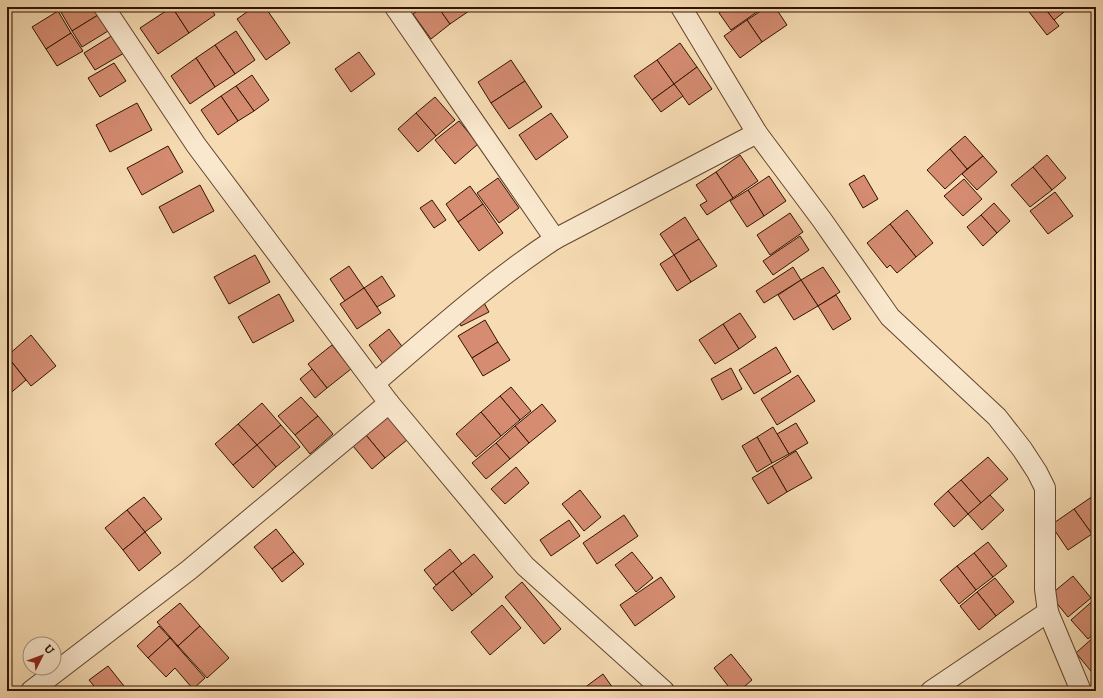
<svg xmlns="http://www.w3.org/2000/svg" width="1103" height="698" font-family="'IM FELL DW Pica',serif">
  <rect width="100%" height="100%" fill="#f7dcb3"/>
  <filter id="stains"><feTurbulence type="fractalNoise" baseFrequency=".005" numOctaves="4"/><feColorMatrix values="0 0 0 0 .2 0 0 0 0 .09 0 0 0 0 .02 0 0 0 .5 -.17"/></filter>
  <radialGradient id="worn" r=".72"><stop offset=".6" stop-color="#630" stop-opacity="0"/><stop offset="1" stop-color="#630" stop-opacity=".3"/></radialGradient>
  <g fill="#d58c71" stroke="#301201">
    <polygon points="58,7 93,7 98,15 72,31"/>
    <polygon points="172,7 189,33 158,54 140,28"/>
    <polygon points="172,7 210,7 215,15 189,33"/>
    <polygon points="254,7 265,7 290,43 266,60 237,19"/>
    <polygon points="423,7 438,7 450,24 431,39 413,14"/>
    <polygon points="438,7 466,7 469,11 450,24"/>
    <polygon points="727,7 764,7 731,30 719,13"/>
    <polygon points="767,7 775,7 787,25 762,42 747,20"/>
    <polygon points="1028,7 1044,7 1059,26 1047,35 1026,8"/>
    <polygon points="1044,7 1069,7 1069,8 1054,20"/>
    <polygon points="58,11 71,33 46,49 32,27"/>
    <polygon points="98,15 108,31 82,47 72,31"/>
    <polygon points="747,20 762,42 740,58 724,36"/>
    <polygon points="236,31 255,60 235,74 215,45"/>
    <polygon points="71,33 83,51 57,66 46,49"/>
    <polygon points="113,35 124,53 95,70 84,53"/>
    <polygon points="680,43 697,67 674,84 657,60"/>
    <polygon points="215,45 235,74 215,87 196,58"/>
    <polygon points="359,52 375,74 351,92 335,69"/>
    <polygon points="196,58 215,87 190,104 171,76"/>
    <polygon points="511,60 525,81 491,103 478,82"/>
    <polygon points="657,60 674,84 652,100 634,76"/>
    <polygon points="114,63 126,81 100,97 88,78"/>
    <polygon points="697,67 712,89 689,105 674,84"/>
    <polygon points="252,75 269,100 254,111 236,86"/>
    <polygon points="525,81 542,107 509,129 491,103"/>
    <polygon points="674,84 683,96 661,112 652,100"/>
    <polygon points="236,86 254,111 238,121 221,96"/>
    <polygon points="221,96 238,121 218,135 201,110"/>
    <polygon points="435,97 455,120 436,136 416,113"/>
    <polygon points="137,103 152,130 110,152 96,125"/>
    <polygon points="416,113 436,136 418,152 398,129"/>
    <polygon points="551,113 568,137 536,160 519,135"/>
    <polygon points="459,121 478,144 455,164 435,140"/>
    <polygon points="965,136 983,156 967,169 950,149"/>
    <polygon points="168,146 183,172 142,195 127,168"/>
    <polygon points="950,149 967,169 945,189 927,170"/>
    <polygon points="740,155 758,181 733,198 716,172"/>
    <polygon points="1047,155 1066,178 1052,190 1033,167"/>
    <polygon points="983,156 997,172 977,190 962,174"/>
    <polygon points="1033,167 1052,190 1030,207 1011,185"/>
    <polygon points="716,172 733,198 707,215 700,205 707,201 696,185"/>
    <polygon points="864,175 878,199 863,208 849,184"/>
    <polygon points="769,176 786,201 764,216 748,190"/>
    <polygon points="498,178 519,208 499,223 477,193"/>
    <polygon points="964,179 982,199 963,216 944,196"/>
    <polygon points="200,185 214,211 173,233 159,207"/>
    <polygon points="470,186 483,204 458,222 446,204"/>
    <polygon points="748,190 764,216 747,227 730,201"/>
    <polygon points="1055,192 1073,216 1048,234 1030,211"/>
    <polygon points="432,200 446,220 434,228 420,208"/>
    <polygon points="994,203 1010,221 997,233 981,215"/>
    <polygon points="483,204 503,233 479,251 458,222"/>
    <polygon points="907,210 933,243 916,257 890,224"/>
    <polygon points="790,213 803,232 770,255 757,235"/>
    <polygon points="981,215 997,233 983,246 967,227"/>
    <polygon points="685,217 699,239 674,255 660,234"/>
    <polygon points="890,224 916,257 897,273 890,265 887,268 867,243"/>
    <polygon points="800,236 809,250 773,275 763,261"/>
    <polygon points="699,239 717,266 691,282 674,255"/>
    <polygon points="255,255 270,282 229,304 214,277"/>
    <polygon points="674,255 691,282 677,291 660,264"/>
    <polygon points="349,266 364,288 345,301 330,279"/>
    <polygon points="793,267 801,280 764,303 756,291"/>
    <polygon points="823,267 840,292 818,306 801,280"/>
    <polygon points="382,276 395,296 377,307 364,288"/>
    <polygon points="801,280 818,306 794,320 778,295"/>
    <polygon points="364,288 381,313 357,329 340,304"/>
    <polygon points="279,294 294,321 253,343 238,317"/>
    <polygon points="836,295 851,319 833,330 818,306"/>
    <polygon points="483,301 489,312 461,326 455,315"/>
    <polygon points="740,313 756,337 739,349 723,324"/>
    <polygon points="485,320 498,342 472,358 458,336"/>
    <polygon points="723,324 739,349 715,364 699,340"/>
    <polygon points="389,329 407,353 387,369 369,345"/>
    <polygon points="31,335 56,366 31,386 7,356"/>
    <polygon points="498,342 510,360 483,376 472,358"/>
    <polygon points="332,345 351,369 327,388 308,364"/>
    <polygon points="776,347 791,372 754,394 739,370"/>
    <polygon points="7,356 26,380 7,396"/>
    <polygon points="731,368 742,389 722,400 711,379"/>
    <polygon points="312,369 327,388 315,398 300,379"/>
    <polygon points="798,375 815,401 777,425 761,399"/>
    <polygon points="511,387 531,411 520,420 500,396"/>
    <polygon points="500,396 520,420 501,436 481,412"/>
    <polygon points="301,397 318,416 295,435 278,416"/>
    <polygon points="262,403 281,425 257,445 238,424"/>
    <polygon points="542,404 556,421 529,443 515,426"/>
    <polygon points="481,412 501,436 476,457 456,434"/>
    <polygon points="318,416 333,434 310,454 295,435"/>
    <polygon points="388,417 407,440 385,458 366,435"/>
    <polygon points="796,423 808,443 789,454 777,434"/>
    <polygon points="238,424 257,445 233,465 215,444"/>
    <polygon points="281,425 300,447 276,467 257,445"/>
    <polygon points="515,426 529,443 510,459 496,443"/>
    <polygon points="773,427 789,454 772,463 757,437"/>
    <polygon points="366,435 385,458 372,469 353,446"/>
    <polygon points="757,437 772,463 757,472 742,446"/>
    <polygon points="496,443 510,459 486,479 472,463"/>
    <polygon points="257,445 276,467 253,488 233,465"/>
    <polygon points="796,451 812,478 787,492 772,466"/>
    <polygon points="988,457 1008,479 981,503 961,480"/>
    <polygon points="772,466 787,492 768,504 752,478"/>
    <polygon points="516,467 529,483 505,504 491,489"/>
    <polygon points="961,480 981,503 968,514 948,491"/>
    <polygon points="580,490 601,517 584,531 562,504"/>
    <polygon points="948,491 968,514 954,527 934,504"/>
    <polygon points="990,495 1004,510 982,530 968,514"/>
    <polygon points="1093,496 1096,500 1096,531 1092,534 1074,509"/>
    <polygon points="144,497 162,519 145,532 127,510"/>
    <polygon points="1074,509 1092,534 1068,550 1051,525"/>
    <polygon points="127,510 145,532 123,550 105,528"/>
    <polygon points="624,515 638,536 597,564 583,543"/>
    <polygon points="569,520 580,536 551,556 540,540"/>
    <polygon points="276,529 294,552 272,569 254,547"/>
    <polygon points="145,532 161,553 139,571 123,550"/>
    <polygon points="988,542 1007,566 993,577 974,553"/>
    <polygon points="450,549 462,564 436,585 424,570"/>
    <polygon points="294,552 304,564 282,582 272,569"/>
    <polygon points="632,552 653,578 636,592 615,565"/>
    <polygon points="974,553 993,577 976,590 957,566"/>
    <polygon points="474,554 493,577 472,595 453,571"/>
    <polygon points="957,566 976,590 959,604 940,580"/>
    <polygon points="453,571 472,595 452,611 433,588"/>
    <polygon points="1073,576 1091,598 1068,617 1050,595"/>
    <polygon points="661,577 675,597 635,626 620,605"/>
    <polygon points="995,578 1014,602 996,616 977,592"/>
    <polygon points="522,582 561,629 544,644 505,597"/>
    <polygon points="977,592 996,616 979,630 960,606"/>
    <polygon points="1096,598 1096,632 1088,639 1071,620"/>
    <polygon points="180,603 200,626 178,646 157,622"/>
    <polygon points="502,605 521,628 490,655 471,632"/>
    <polygon points="159,626 170,638 148,658 137,646"/>
    <polygon points="200,626 229,658 207,678 178,646"/>
    <polygon points="1096,635 1096,675 1095,676 1076,653"/>
    <polygon points="170,638 205,678 193,689 175,668 166,677 148,658"/>
    <polygon points="731,654 752,680 739,691 732,691 714,668"/>
    <polygon points="108,666 128,691 98,691 89,680"/>
    <polygon points="603,674 615,691 580,691"/>
  </g>
  <g fill="none" stroke-linecap="round" stroke-linejoin="round">
    <defs>
      <g id="street">
        <polyline points="104,7 196,145 389,403 525,566 664,691"/>
        <polyline points="395,7 555,239"/>
        <polyline points="681,7 757,133 822,220 890,317 997,417 1022,449 1037,472 1045,488 1045,589 1048,612 1081,691"/>
        <path d="M375,383c58,-50 116,-102 180,-144l202,-106"/>
        <polyline points="31,691 189,570 389,403"/>
        <polyline points="931,691 1048,612"/>
      </g>
    </defs>
    <use href="#street" stroke="#62442e" stroke-width="22"/>
    <use href="#street" stroke="#fae8ce" stroke-width="20"/>
  </g>
  <rect width="1103" height="698" fill="none" stroke="#f7dcb3" stroke-width="24"/>
  <rect x="8" y="8" width="1087" height="682" fill="none" stroke="#301201" stroke-width="2"/>
  <rect x="12" y="12" width="1079" height="674" fill="none" stroke="#301201"/>
  <g transform="translate(42 656) rotate(48)"><circle r="19" fill="#fae8ce" stroke="#a9927c"/>
  <path d="M0-3L7 15L0 10L-7 15Z" fill="#8f2418"/>
  <text y="-6" font-size="11" font-weight="bold" text-anchor="middle" fill="#301201">U</text>
  </g>
  <rect width="100%" height="100%" filter="url(#stains)"/>
  <rect width="100%" height="100%" fill="url(#worn)"/>
</svg>
